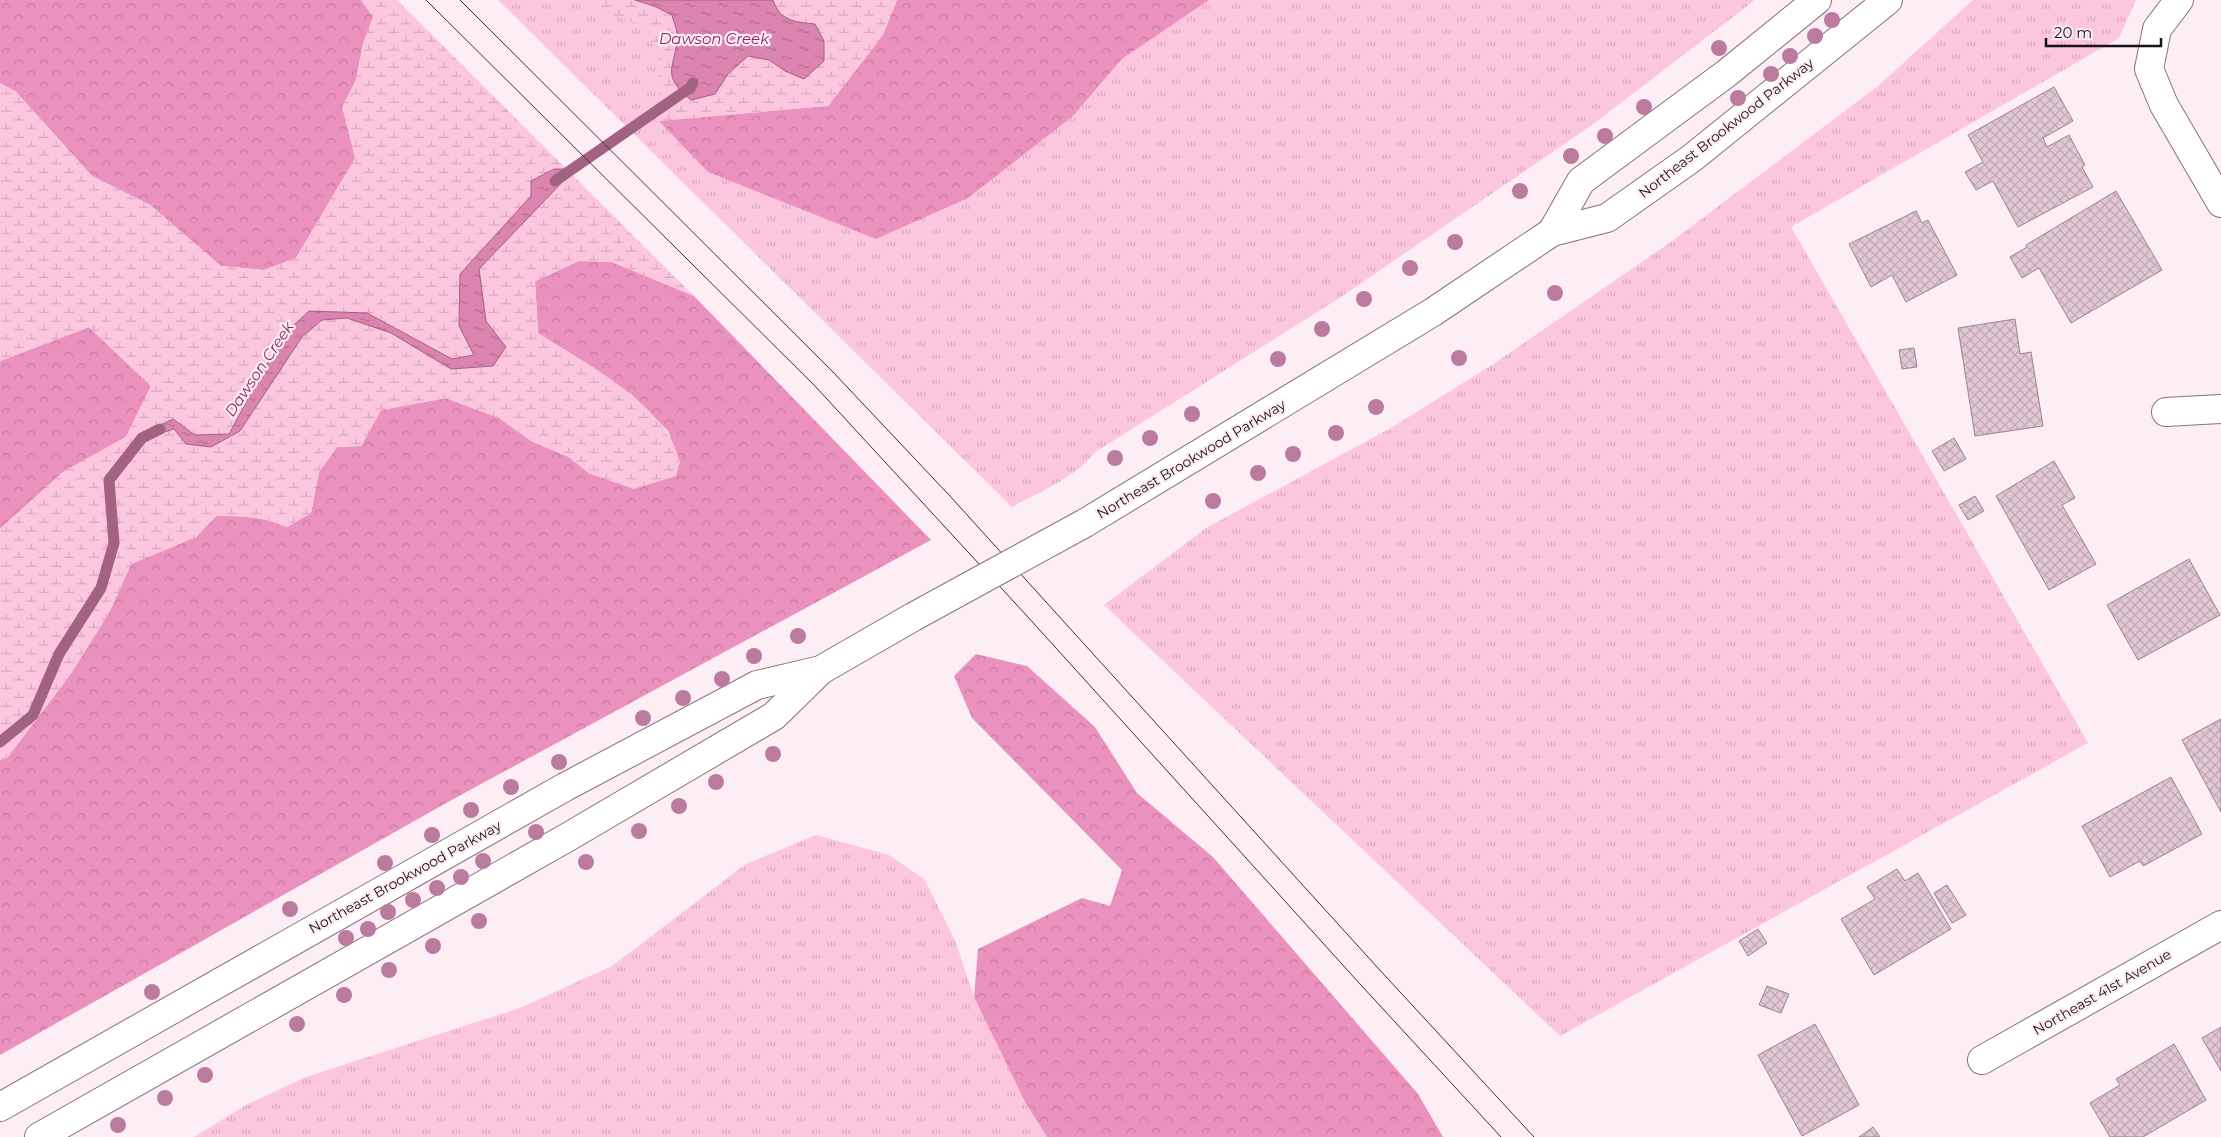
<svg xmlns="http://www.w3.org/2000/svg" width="2221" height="1137" font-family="Montserrat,sans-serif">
  <defs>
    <pattern id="grass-tufts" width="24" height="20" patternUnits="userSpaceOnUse" patternTransform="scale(1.25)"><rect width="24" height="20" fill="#fcc6df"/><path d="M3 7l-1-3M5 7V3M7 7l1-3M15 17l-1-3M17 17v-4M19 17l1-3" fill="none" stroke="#d7a9bf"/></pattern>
    <pattern id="forest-crowns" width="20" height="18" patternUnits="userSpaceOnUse" patternTransform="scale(1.25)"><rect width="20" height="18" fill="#ea91bd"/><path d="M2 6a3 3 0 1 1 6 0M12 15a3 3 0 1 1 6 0" fill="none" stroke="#c87ca2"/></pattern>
    <pattern id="wetland-marsh" width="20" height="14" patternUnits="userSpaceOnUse" patternTransform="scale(1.25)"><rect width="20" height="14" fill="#fcc6df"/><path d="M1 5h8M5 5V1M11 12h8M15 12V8" fill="none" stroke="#d7a9bf"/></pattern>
    <pattern id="water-ripples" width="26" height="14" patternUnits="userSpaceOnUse" patternTransform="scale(1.25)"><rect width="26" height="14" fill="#dc84b0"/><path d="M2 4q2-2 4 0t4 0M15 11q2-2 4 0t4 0" fill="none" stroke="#b26b8e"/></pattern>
    <pattern id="building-cross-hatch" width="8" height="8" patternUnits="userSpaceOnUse" patternTransform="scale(1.25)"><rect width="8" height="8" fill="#e1c7d3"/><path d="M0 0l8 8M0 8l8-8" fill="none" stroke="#c0aab4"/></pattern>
  </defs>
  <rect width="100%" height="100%" fill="#fdedf4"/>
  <g fill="url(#grass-tufts)">
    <path d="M498,0h399l-14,35 190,81 49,-57 87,-59h546l-163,125 -251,172 -247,156c-20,26 -54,38 -82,54z"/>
    <polygon points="1973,0 2136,0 2119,38 1791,227 2088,743 1560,1036 1104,605 1206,528 1391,428 1495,363 1671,242 1878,86"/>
    <polygon points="816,835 889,855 924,879 955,940 974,997 1025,1102 1047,1137 194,1137 246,1105 306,1077 520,1008 612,966 746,864"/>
  </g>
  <g fill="url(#forest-crowns)">
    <polygon points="0,0 361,0 373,17 363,44 356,80 343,107 356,158 296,258 264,270 221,266 150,205 92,176 16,92 0,83"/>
    <polygon points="897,0 1209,0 1122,59 1073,116 968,198 876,239 708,172 659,121 828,106 883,35"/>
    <path d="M579,261l33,1 82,34 237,244 -483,262 -448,253v-295l7,-2 63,-83 40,-64 21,-47 65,-27 20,-21c25,0 47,0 71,11l24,-14 8,-41 18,-25 24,-1 20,-36 65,-12 53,20 32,23 38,16 21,17 90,-11 -12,-32 -37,-37 -93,-61 -3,-52z"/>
    <polygon points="89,327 151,386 126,437 63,472 0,529 0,361"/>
    <polygon points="976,654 1027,666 1095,727 1137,793 1213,857 1418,1094 1443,1137 1047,1137 1025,1102 974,997 978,949 1082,898 1110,906 1122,870 972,718 954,676"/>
  </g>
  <g fill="url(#wetland-marsh)" fill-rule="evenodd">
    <path d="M361,0h36l297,296 -82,-34 -33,-1 -44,20 3,52c44,28 132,74 141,128 1,5 -2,10 -3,15l-42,13 -44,-15 -21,-17 -38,-16 -32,-23 -53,-20 -65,12 -20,36 -24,1 -18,25 -8,41 -24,14c-24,-11 -46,-11 -71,-11l-20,21 -65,27 -21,47 -40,64 -63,83 -7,2v-231l63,-57 63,-35 25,-51 -62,-59 -89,34v-278l16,9 76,84 58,29 71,61 43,4 32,-12 59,-100 -13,-51 14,-27 7,-36 10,-27zM570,174l-91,95 7,52 19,26 -54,22 -60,-36 -44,-15 -25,2 -20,17 -62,94 -54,13 -12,-15 -32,4 31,-14 22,16 34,-1 53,-98 27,-25 58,2 85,46 22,-4 -15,-29 1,-52 71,-78z"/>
    <polygon points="599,0 897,0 883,35 828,106 659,121 658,56 647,29 606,12"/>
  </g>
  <g fill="url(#water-ripples)" stroke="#a26282">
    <path d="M635,0h138c7,21 22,22 42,24l9,17v20l-20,18 -19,-8 -16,-11 -21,-4 -20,18 -13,20 -24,6c-33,-27 -14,-32 -14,-66 0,-6 -4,-13 -5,-19l-18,-9z"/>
    <polygon points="554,169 563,169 570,174 479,269 486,321 506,347 493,366 451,369 391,333 347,318 322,320 302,337 240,431 211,447 186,444 174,429 152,436 141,434 173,419 195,435 229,434 282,336 309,311 367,313 452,359 474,355 459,326 460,274 531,196 531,181"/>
  </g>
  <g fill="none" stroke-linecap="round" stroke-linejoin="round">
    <g stroke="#a26282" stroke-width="11">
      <polyline points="555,181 691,87 693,83"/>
      <polyline points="0,742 33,715 59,654 101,588 114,543 109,480 142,438 160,429"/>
    </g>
  </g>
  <g fill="url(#building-cross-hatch)" stroke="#9c838e">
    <polygon points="2054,87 2073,121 2043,138 2047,147 2069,135 2085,165 2082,167 2093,187 2018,227 1993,181 1976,190 1965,172 1983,162 1968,135"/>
    <polygon points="2116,191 2162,270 2071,323 2039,268 2022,278 2010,257 2027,247 2026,245"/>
    <polygon points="1916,211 1922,223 1928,220 1957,275 1906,302 1892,275 1871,287 1849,244"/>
    <polygon points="2015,319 2020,354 2031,352 2043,426 1975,436 1958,328"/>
    <polygon points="1914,348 1917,367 1902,369 1899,350"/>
    <polygon points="1954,438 1966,459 1944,471 1932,451"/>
    <polygon points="2054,461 2075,498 2062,505 2096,564 2049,590 1996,496"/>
    <polygon points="1975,496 1984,511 1968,520 1959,505"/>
    <polygon points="2189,559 2220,615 2138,660 2107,605"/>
    <polygon points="2221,719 2221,812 2182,740"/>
    <polygon points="2171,777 2202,834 2143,866 2140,861 2110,877 2082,826"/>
    <polygon points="1897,869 1905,881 1918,873 1951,929 1874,975 1841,919 1875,899 1867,887"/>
    <polygon points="1947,885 1966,915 1952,923 1934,893"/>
    <polygon points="1758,929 1767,943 1748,956 1739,941"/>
    <polygon points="1767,986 1789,994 1781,1013 1759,1005"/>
    <polygon points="1815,1024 1859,1105 1802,1136 1758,1055"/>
    <polygon points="2221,1027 2221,1071 2202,1038"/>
    <polygon points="2174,1044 2206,1100 2143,1137 2110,1137 2090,1103 2120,1085 2116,1079"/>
    <polygon points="1873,1127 1880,1137 1859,1137"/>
  </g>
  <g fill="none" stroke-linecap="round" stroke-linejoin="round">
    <defs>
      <g id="minor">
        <polyline points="2179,0 2157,29 2149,69 2164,105 2221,203"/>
        <polyline points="2166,412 2221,409"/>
        <polyline points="1982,1060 2221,925"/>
      </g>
      <g id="secondary">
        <polyline points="1552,232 1581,181 1727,73 1817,0"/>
        <polyline points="1085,523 1433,312 1552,232 1607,218 1692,158 1888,0"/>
        <polyline points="0,1107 565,787 757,685 821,670 913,617"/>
        <polyline points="39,1137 568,837 774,716 820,671"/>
      </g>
    </defs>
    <use href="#minor" stroke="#89717c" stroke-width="30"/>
    <use href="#secondary" stroke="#89717c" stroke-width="30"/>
    <use href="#minor" stroke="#fff" stroke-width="28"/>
    <use href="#secondary" stroke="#fff" stroke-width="28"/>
    <g stroke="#3e3338" stroke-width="1">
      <polyline points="426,0 815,386 1027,616 1360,984 1501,1137"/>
      <polyline points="460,0 832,371 949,495 1377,967 1534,1137"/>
    </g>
    <defs>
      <polyline id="secondary-bridge" points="913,617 1085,523"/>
    </defs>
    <use href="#secondary-bridge" stroke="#89717c" stroke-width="30" stroke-linecap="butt"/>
    <use href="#secondary-bridge" stroke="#fff" stroke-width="28"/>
  </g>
  <g fill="#ba7b9f">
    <circle cx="1832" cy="20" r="8"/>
    <circle cx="1815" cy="36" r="8"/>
    <circle cx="1719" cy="48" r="8"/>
    <circle cx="1790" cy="56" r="8"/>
    <circle cx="1771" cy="74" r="8"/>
    <circle cx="1738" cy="98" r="8"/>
    <circle cx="1644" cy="107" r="8"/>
    <circle cx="1605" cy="136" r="8"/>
    <circle cx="1571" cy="156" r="8"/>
    <circle cx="1520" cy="191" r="8"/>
    <circle cx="1455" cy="242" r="8"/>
    <circle cx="1410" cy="268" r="8"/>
    <circle cx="1555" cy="293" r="8"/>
    <circle cx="1364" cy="299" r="8"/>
    <circle cx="1322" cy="329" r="8"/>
    <circle cx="1459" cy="358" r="8"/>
    <circle cx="1278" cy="359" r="8"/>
    <circle cx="1376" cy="407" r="8"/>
    <circle cx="1192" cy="414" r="8"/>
    <circle cx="1336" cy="433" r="8"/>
    <circle cx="1150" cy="438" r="8"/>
    <circle cx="1293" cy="454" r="8"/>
    <circle cx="1115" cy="458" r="8"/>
    <circle cx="1258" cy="473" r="8"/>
    <circle cx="1213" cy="501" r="8"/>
    <circle cx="798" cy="636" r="8"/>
    <circle cx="754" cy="656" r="8"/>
    <circle cx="722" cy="679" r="8"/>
    <circle cx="683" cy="698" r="8"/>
    <circle cx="643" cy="718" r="8"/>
    <circle cx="773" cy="754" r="8"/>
    <circle cx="559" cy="762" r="8"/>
    <circle cx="716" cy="782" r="8"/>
    <circle cx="511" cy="787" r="8"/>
    <circle cx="679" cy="806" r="8"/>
    <circle cx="471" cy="810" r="8"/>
    <circle cx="639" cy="831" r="8"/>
    <circle cx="536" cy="832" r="8"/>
    <circle cx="432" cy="835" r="8"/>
    <circle cx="483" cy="861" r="8"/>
    <circle cx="586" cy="862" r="8"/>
    <circle cx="385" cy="863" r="8"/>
    <circle cx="461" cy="877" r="8"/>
    <circle cx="437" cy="888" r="8"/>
    <circle cx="413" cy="900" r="8"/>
    <circle cx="290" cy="909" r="8"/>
    <circle cx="388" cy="912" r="8"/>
    <circle cx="479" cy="921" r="8"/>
    <circle cx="368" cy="929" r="8"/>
    <circle cx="346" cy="938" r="8"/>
    <circle cx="433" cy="946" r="8"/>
    <circle cx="389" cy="970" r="8"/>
    <circle cx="152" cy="992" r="8"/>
    <circle cx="344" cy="995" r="8"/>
    <circle cx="297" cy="1024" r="8"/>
    <circle cx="205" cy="1075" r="8"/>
    <circle cx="165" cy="1098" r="8"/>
    <circle cx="118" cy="1125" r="8"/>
  </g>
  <g text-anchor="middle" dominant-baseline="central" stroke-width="4.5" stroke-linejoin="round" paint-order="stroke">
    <g font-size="14" fill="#1b1216" stroke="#fdedf4">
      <text transform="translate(1726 128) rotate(-38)">Northeast Brookwood Parkway</text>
      <text transform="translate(1191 459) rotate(-31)">Northeast Brookwood Parkway</text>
      <text transform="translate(405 877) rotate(-29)">Northeast Brookwood Parkway</text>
      <text transform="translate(2102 992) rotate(-30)">Northeast 41st Avenue</text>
    </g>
    <g font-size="15" font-style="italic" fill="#8a235f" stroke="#fdedf4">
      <text x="714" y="38">Dawson Creek</text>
      <text transform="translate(259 369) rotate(-56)">Dawson Creek</text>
    </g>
  </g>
  <path d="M2046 38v8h115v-8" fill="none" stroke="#1b1216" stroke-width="2.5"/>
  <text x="2054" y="38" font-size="15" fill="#1b1216" stroke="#fdedf4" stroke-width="4" paint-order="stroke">20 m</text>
</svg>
